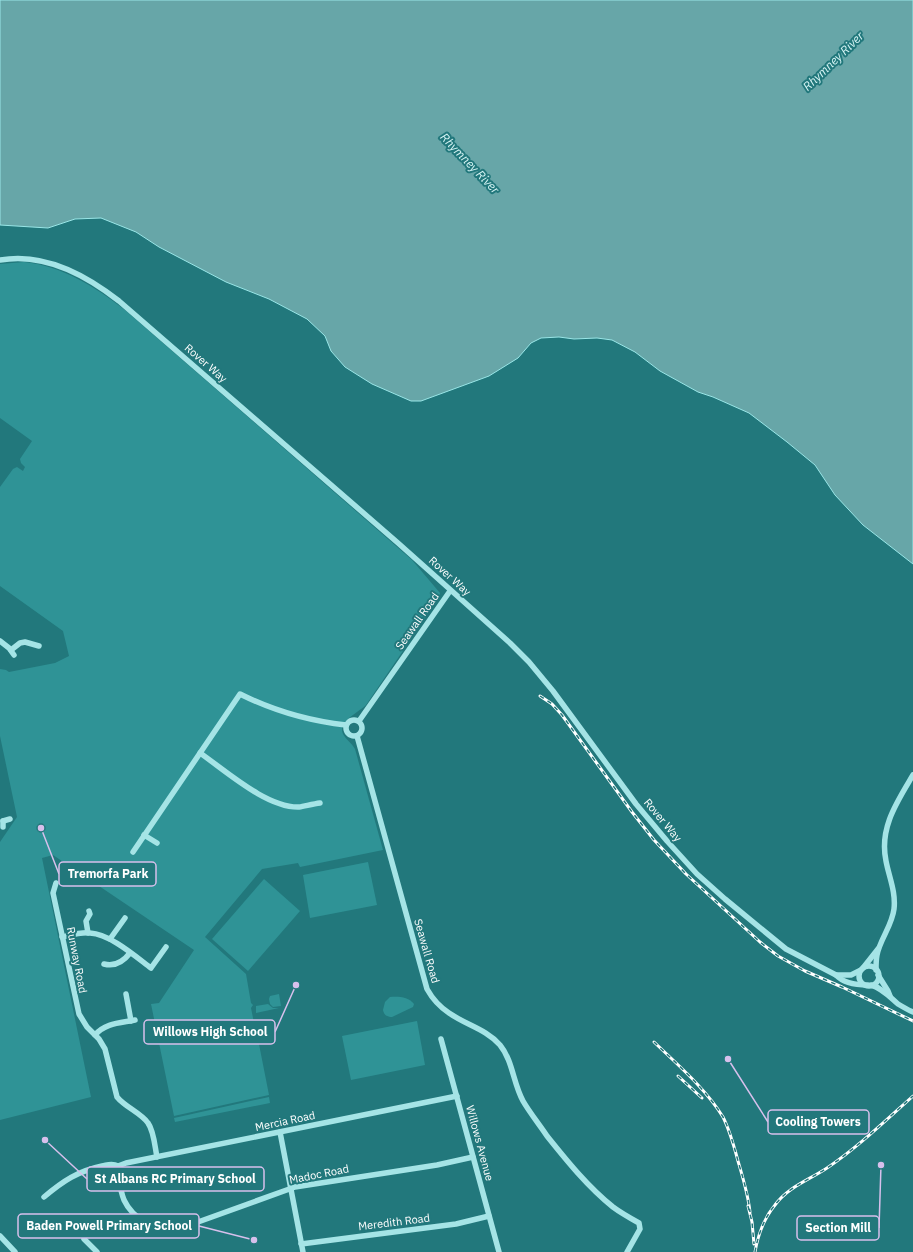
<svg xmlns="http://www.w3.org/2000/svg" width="913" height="1252" font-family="'IBM Plex Sans',sans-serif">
  <rect width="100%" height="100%" fill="#22787c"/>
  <g fill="#2f9396">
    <path d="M24,262c39,4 71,25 101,48l287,250 28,33 -1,5 -73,107c-7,7 -29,17 -23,29 3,6 9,9 12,15l28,101 -83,17 -2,-4 -36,6 -57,68 41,37 5,29 2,2 -2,3 5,25 1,1 12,61 -95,21 -23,-112 8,-1 35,-53 -141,-95 -11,3 49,239 -91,23v-278l17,-25 -17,-81v-67l6,1 3,2 46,-9 14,-7 -6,-25 -63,-45v-99l13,-18 4,-2 6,4 2,-4 -4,-4 -1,-4 12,-18 -32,-23v-154z"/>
    <polygon points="368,862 377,905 310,918 303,875"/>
    <polygon points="264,879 300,911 248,971 212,939"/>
    <polygon points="279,994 281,1006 273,1007 270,1004 269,999 270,996"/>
    <path d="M390,997c8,-1 19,0 24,7l-1,3 -21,10c-5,0 -8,-2 -9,-7l2,-8z"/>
    <polygon points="268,1004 273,1008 279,1008 256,1013 256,1006"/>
    <polygon points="417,1021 425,1065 351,1080 342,1036"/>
    <polygon points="269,1097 270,1103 175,1122 174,1118"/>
  </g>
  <polygon fill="#67a6a8" stroke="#99e6e7" points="0,0 913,0 913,564 863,525 835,495 815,465 787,442 749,413 713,397 698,392 660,371 635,352 612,340 597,338 574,339 559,337 541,338 531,343 518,358 489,376 421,401 411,401 372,384 345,367 331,351 325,336 307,319 269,299 226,282 159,247 136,232 101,218 75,219 48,228 0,225"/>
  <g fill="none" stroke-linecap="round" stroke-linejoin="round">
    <g stroke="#a5e4e6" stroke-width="5.5">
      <path d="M0,260c44,-8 86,15 119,41l279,242 112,100 19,19 24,29 83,113 31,37 30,33 28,25 61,50 50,26c8,9 21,10 32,10"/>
      <polyline points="0,641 9,648 14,655"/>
      <polyline points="11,650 20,643 25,642 39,646"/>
      <circle cx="354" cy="728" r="8"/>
      <polyline points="359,721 450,591"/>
      <path d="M357,736l70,253c5,9 13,18 22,24 17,12 37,16 51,32 13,16 13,38 23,56 7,12 16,23 24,35 20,25 41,51 66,71 8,6 17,11 26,16l1,6 -13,23"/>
      <path d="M200,753c26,18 67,55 99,54 6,-1 14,-3 21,-4"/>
      <polyline points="3,821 10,819"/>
      <polyline points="3,821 3,827"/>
      <polyline points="144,835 157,843"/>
      <path d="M133,852l107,-158c34,17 69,27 106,31"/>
      <path d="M56,883l-3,10 26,121 8,13 12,12 6,10 12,48c8,10 24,16 31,26 6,8 7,25 9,34"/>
      <polyline points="88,933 86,921 90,914 89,911"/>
      <path d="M62,937c9,-2 19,-5 28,-4 20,1 45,23 61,35l15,-21"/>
      <polyline points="110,939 125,918"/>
      <path d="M104,964c11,3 19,-2 26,-11"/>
      <circle cx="869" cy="976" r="10"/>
      <polyline points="863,968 878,949"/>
      <path d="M876,970c0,-5 0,-10 1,-15 3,-16 15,-29 17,-46 2,-17 -5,-32 -8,-48 -7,-33 11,-59 27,-86"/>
      <polyline points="836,975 851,975 861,970"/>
      <polyline points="878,975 888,991 890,996"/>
      <path d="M871,985c11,3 19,12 27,19 5,3 10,6 15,8"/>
      <polyline points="126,994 131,1021"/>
      <path d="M95,1035c10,-12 25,-12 40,-15"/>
      <polyline points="441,1039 499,1252"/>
      <polyline points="280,1132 303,1252"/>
      <path d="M118,1166l-1,4c2,9 3,20 7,30 9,19 30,30 50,29 9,-1 16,-4 24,-7l97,-35 142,-22 36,-8"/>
      <polyline points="118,1166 126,1163 457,1096"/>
      <path d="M44,1197c19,-16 34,-26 58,-31 6,-1 10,-3 16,0"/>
      <polyline points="0,1236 15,1252"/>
      <polyline points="84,1239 97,1252"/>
      <polyline points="301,1244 456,1224 489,1216"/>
    </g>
    <defs>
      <g id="rail">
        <polyline points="540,696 552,704 562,715 632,812 654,840 686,874 760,942 778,956 805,971 842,987 913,1021"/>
        <path d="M654,1042c24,23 52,47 69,75 7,14 11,29 15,44 5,17 10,33 12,51"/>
        <polyline points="678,1076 702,1098"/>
        <polyline points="748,1206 752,1222 754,1244"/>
        <path d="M755,1252c3,-17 9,-34 20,-47 13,-18 34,-25 52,-37 31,-21 58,-47 86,-72"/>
      </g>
    </defs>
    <use href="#rail" stroke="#fff" stroke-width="3"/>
    <use href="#rail" stroke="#22787c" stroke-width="1.5" stroke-dasharray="4.5" stroke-linecap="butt"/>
  </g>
  <g text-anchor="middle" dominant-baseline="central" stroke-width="4" stroke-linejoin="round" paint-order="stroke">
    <g font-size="11" fill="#fff" stroke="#22787c">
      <text transform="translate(206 363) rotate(41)">Rover Way</text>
      <text transform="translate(450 576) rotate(42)">Rover Way</text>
      <text transform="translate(417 621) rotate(-55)">Seawall Road</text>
      <text transform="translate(663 820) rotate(50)">Rover Way</text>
      <text transform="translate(427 951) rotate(74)">Seawall Road</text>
      <text transform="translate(77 960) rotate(79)">Runway Road</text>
      <text transform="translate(285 1121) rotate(-12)">Mercia Road</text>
      <text transform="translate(480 1143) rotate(75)">Willows Avenue</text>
      <text transform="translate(319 1174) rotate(-11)">Madoc Road</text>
      <text transform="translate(394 1222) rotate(-7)">Meredith Road</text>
    </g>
    <g font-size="12" font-style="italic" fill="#d8f6f6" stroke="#22787c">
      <text transform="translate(833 61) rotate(-44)">Rhymney River</text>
      <text transform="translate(470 163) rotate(46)">Rhymney River</text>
    </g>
  </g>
  <path fill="none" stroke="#d7c0ec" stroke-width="1.5" d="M41 828L59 874M296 985L275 1032M728 1059L768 1122M45 1140L87 1179M254 1240L199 1226M881 1165L879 1228"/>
  <g fill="#d7c0ec" stroke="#22787c" stroke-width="1.5">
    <circle cx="41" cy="828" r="4"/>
    <circle cx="296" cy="985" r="4"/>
    <circle cx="728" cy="1059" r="4"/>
    <circle cx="45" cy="1140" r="4"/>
    <circle cx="254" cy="1240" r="4"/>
    <circle cx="881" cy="1165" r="4"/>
  </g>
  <g fill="#22787c" stroke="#d7c0ec" stroke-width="1.5">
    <rect x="59" y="862" width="97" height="24" rx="4"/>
    <rect x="144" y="1020" width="131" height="24" rx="4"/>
    <rect x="768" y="1110" width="101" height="24" rx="4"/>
    <rect x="87" y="1167" width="177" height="24" rx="4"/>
    <rect x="18" y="1214" width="181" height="24" rx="4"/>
    <rect x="797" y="1216" width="82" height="24" rx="4"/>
  </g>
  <g font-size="12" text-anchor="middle" font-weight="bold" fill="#fff">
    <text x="108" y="878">Tremorfa Park</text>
    <text x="210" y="1036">Willows High School</text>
    <text x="818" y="1126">Cooling Towers</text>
    <text x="175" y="1183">St Albans RC Primary School</text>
    <text x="109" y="1230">Baden Powell Primary School</text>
    <text x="838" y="1232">Section Mill</text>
  </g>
</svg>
